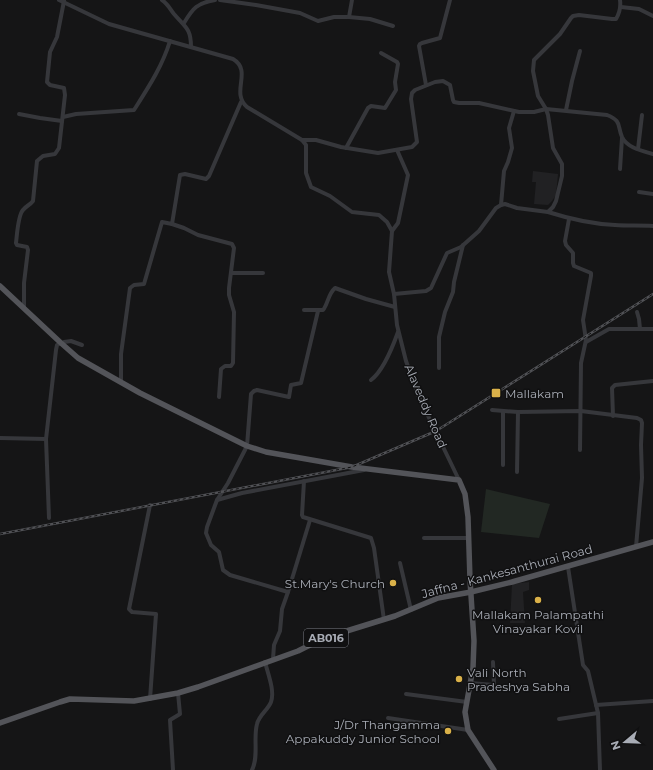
<svg xmlns="http://www.w3.org/2000/svg" width="653" height="770" font-family="Montserrat,sans-serif">
  <rect width="100%" height="100%" fill="#151516"/>
  <g fill="#212123">
    <polygon points="533,171 558,174 556,195 552,201 548,205 534,204 536,182 532,182"/>
    <polygon points="529,582 529,590 523,592 525,623 510,623 512,584"/>
  </g>
  <polygon fill="#222823" points="486,489 550,504 539,538 481,532"/>
  <g fill="none" stroke-linecap="round" stroke-linejoin="round">
    <g stroke="#36373b" stroke-width="4">
      <path d="M59,0l50,24 124,35c20,12 -3,33 14,48l55,33 4,5v28l5,14 19,9 22,16 27,3 8,7 5,9 -3,41 5,22 3,31 9,36 13,36 40,83"/>
      <path d="M162,0c6,4 8,9 12,14 11,13 17,14 17,33"/>
      <polyline points="220,0 256,5 300,13 318,21 334,17 349,17 370,19 393,26"/>
      <polyline points="621,7 639,9 653,16"/>
      <polyline points="349,17 352,0"/>
      <path d="M184,23c9,-15 13,-20 31,-23"/>
      <polyline points="426,85 419,46 420,44 422,43 440,38 450,0"/>
      <polyline points="566,110 572,81 580,51"/>
      <polyline points="19,114 40,118 62,121"/>
      <path d="M63,117l13,-3 58,-4c14,-22 28,-43 36,-69"/>
      <path d="M302,140h14l25,7 37,6 34,-6 5,-5 -6,-43 1,-6 3,-3 20,-8 8,-1 7,4 3,15 1,2 5,1h20l40,9h15l12,-3 61,6c15,6 10,10 15,22 5,11 21,14 31,17"/>
      <polyline points="346,148 368,108 371,106 385,108 396,90 395,82 398,64 397,62 381,53"/>
      <polyline points="638,149 642,115"/>
      <polyline points="620,169 622,138"/>
      <polyline points="639,192 653,194"/>
      <polyline points="501,205 504,171 508,162 512,148 509,128 514,111"/>
      <path d="M548,212c22,7 44,12 67,13 13,1 25,0 38,1"/>
      <polyline points="569,219 565,241 566,245 573,253 573,263 574,266 591,273 591,276 583,320 586,340 581,363 580,450"/>
      <polyline points="172,224 184,228 198,235 232,244 234,248 229,288 229,295 234,312 233,363 231,366 225,366 221,369 219,397"/>
      <polyline points="392,231 398,223 408,175 397,150"/>
      <polyline points="232,273 263,273"/>
      <path d="M394,294l32,-3 5,-3 16,-35 14,-6 18,-16 17,-23 5,-3 4,-1 12,4 31,4 5,-5 3,-6 6,-25v-12l-9,-16 -5,-33 -2,-6 -8,-13 -5,-25 1,-11 26,-26 11,-16 2,-2 6,-1 33,4h4c4,-7 5,-12 4,-19"/>
      <path d="M24,308v-25l4,-33 -1,-3 -10,-2 -1,-2c1,-8 2,-28 7,-33 3,-4 7,-5 10,-9l4,-40 6,-5 12,-2 4,-6 6,-53 -1,-7 -14,-3 -3,-3 3,-30 7,-15 7,-36"/>
      <path d="M304,310h19c5,-6 5,-16 12,-22l31,11 29,8"/>
      <polyline points="637,312 639,319 640,329"/>
      <polyline points="586,342 609,329 653,329"/>
      <polyline points="64,345 64,342 71,341 82,345"/>
      <polyline points="439,368 439,337 445,312 453,292 454,282 463,245"/>
      <path d="M371,380c12,-9 22,-34 27,-48"/>
      <polyline points="121,382 121,354 130,288 134,285 144,284 162,222 172,224 180,175 185,174 206,179 209,176 241,102"/>
      <polyline points="492,410 518,412 581,411 637,418 641,420 642,423 641,445 642,478 636,547"/>
      <polyline points="613,416 612,388 615,385 653,381"/>
      <polyline points="0,438 46,439"/>
      <polyline points="503,465 503,411"/>
      <polyline points="517,472 518,412"/>
      <polyline points="304,481 302,515 303,517 371,538 374,548 384,620"/>
      <polyline points="217,500 242,493 364,470"/>
      <polyline points="49,518 46,439 56,350 57,345 61,343"/>
      <polyline points="424,538 468,538"/>
      <polyline points="400,563 411,610"/>
      <polyline points="568,567 583,665 588,671 598,713 600,770"/>
      <polyline points="288,592 310,520"/>
      <polyline points="273,659 274,645 280,631 282,609 288,592 230,575 223,570 219,552 211,545 206,533 207,527 217,500 228,483 247,446 251,394 254,391 257,390 289,397 291,385 301,383 318,311"/>
      <polyline points="470,683 494,685 493,662"/>
      <polyline points="406,694 467,702"/>
      <polyline points="150,699 156,614 132,612 129,609 150,505"/>
      <polyline points="596,705 653,701"/>
      <polyline points="388,718 468,730"/>
      <polyline points="559,719 598,713"/>
      <polyline points="173,770 170,720 180,714 178,693"/>
      <path d="M252,770c7,-14 1,-31 5,-46 2,-9 11,-14 14,-22 4,-11 -3,-28 -6,-40"/>
    </g>
    <g stroke="#535459" stroke-width="5.5">
      <polyline points="0,286 61,343 78,358 140,393 247,446 266,452 352,467 459,480 465,494 468,517 470,580 474,641 473,668 465,712 468,730 494,770"/>
      <polyline points="0,723 60,702 70,699 134,701 178,693 198,687 298,651 324,638 395,616 438,598 471,592 512,582 653,542"/>
    </g>
    <defs>
      <polyline id="rail" points="0,534 352,467 436,431 653,294"/>
    </defs>
    <use href="#rail" stroke="#505155" stroke-width="2.5"/>
    <use href="#rail" stroke="#101011" stroke-width="1" stroke-dasharray="3" stroke-linecap="butt"/>
  </g>
  <g fill="#dab149" stroke="#101011" stroke-width="1.5">
    <rect x="491" y="388" width="10" height="10" rx="2"/>
    <circle cx="393" cy="583" r="4"/>
    <circle cx="538" cy="600" r="4"/>
    <circle cx="459" cy="679" r="4"/>
    <circle cx="448" cy="731" r="4"/>
  </g>
  <g text-anchor="middle" dominant-baseline="central" stroke-width="3" stroke-linejoin="round" paint-order="stroke">
    <rect fill="#101011" stroke="#7a7d84" stroke-width="1" x="304" y="629" width="44" height="18" rx="3"/>
    <g font-size="11" font-weight="bold" fill="#a8acb5">
      <text x="326" y="638">AB016</text>
    </g>
    <g font-size="12" fill="#a8acb5" stroke="#101011" text-anchor="start">
      <text x="505" y="393">Mallakam</text>
      <text x="385" y="583" text-anchor="end">St.Mary's Church</text>
      <text x="538" y="614" text-anchor="middle">Mallakam Palampathi<tspan x="538" dy="14">Vinayakar Kovil</tspan></text>
      <text x="467" y="672">Vali North<tspan x="467" dy="14">Pradeshya Sabha</tspan></text>
      <text x="440" y="724" text-anchor="end">J/Dr Thangamma<tspan x="440" dy="14">Appakuddy Junior School</tspan></text>
    </g>
    <g font-size="12" fill="#a8acb5" stroke="#101011">
      <text transform="translate(426 406) rotate(67)">Alaveddy Road</text>
      <text transform="translate(507 571) rotate(-15)">Jaffna - Kankesanthurai Road</text>
    </g>
  </g>
  <g transform="translate(625 742) rotate(251)" stroke="#101011" stroke-width="3" paint-order="stroke">
  <path d="M0-3L7 15L0 10L-7 15Z" fill="#a8acb5"/>
  <text y="-6" font-size="11" font-weight="bold" text-anchor="middle" fill="#a8acb5">N</text>
  </g>
</svg>
